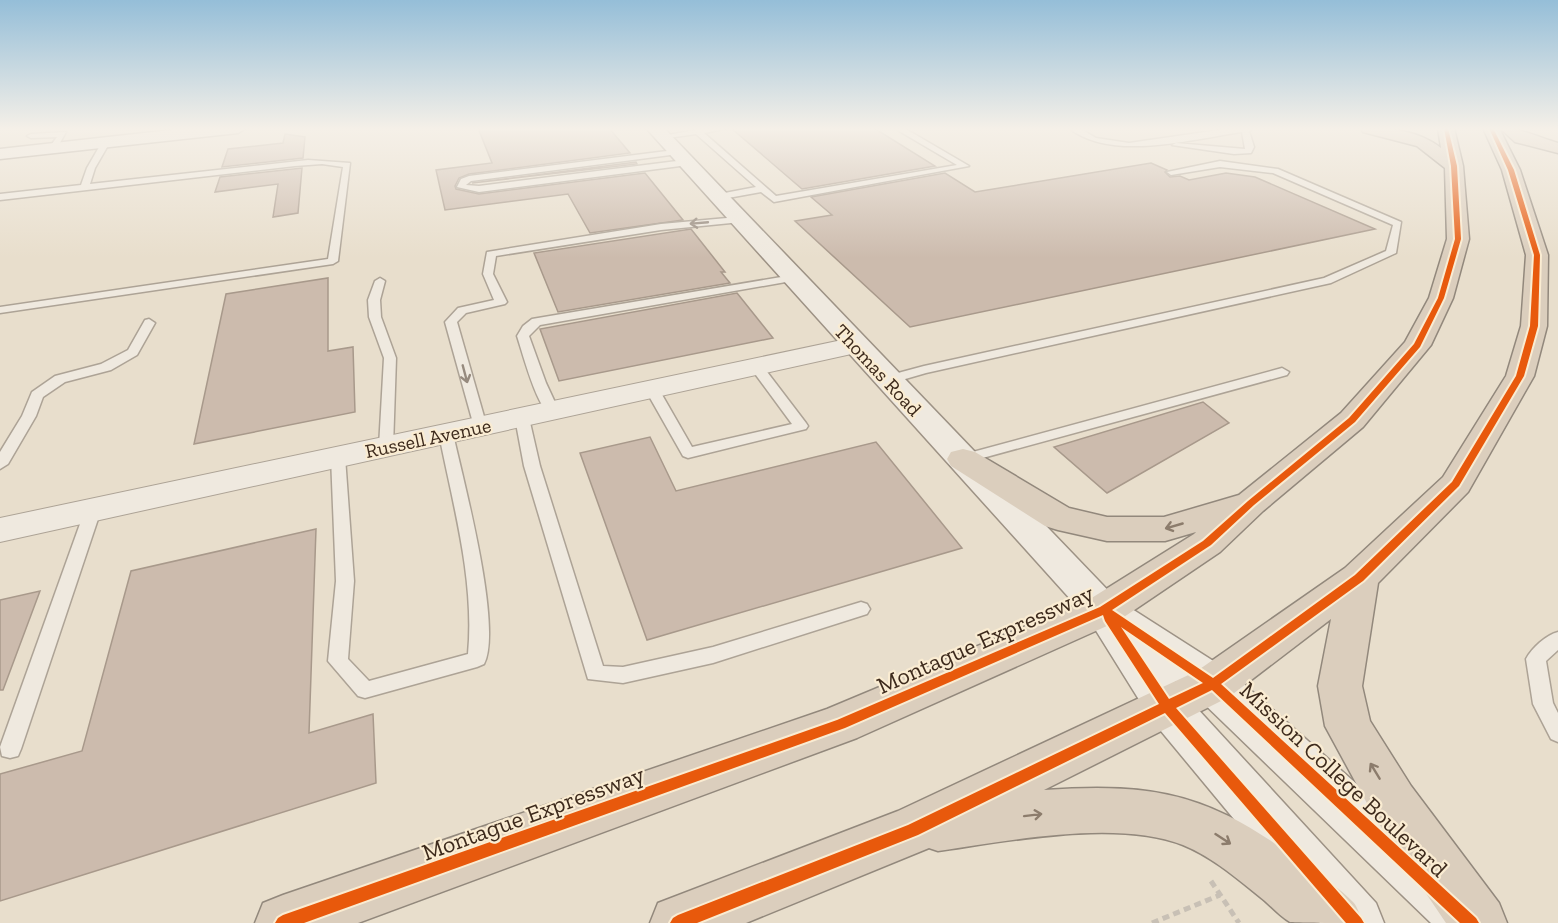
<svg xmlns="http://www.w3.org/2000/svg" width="1558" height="923" font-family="'Zilla Slab',serif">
  <rect width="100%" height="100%" fill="#e8decc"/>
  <g fill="#ccbbad" stroke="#a8998b" stroke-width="1.5">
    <polygon points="478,128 609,128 630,153 469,174 459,178 455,186 456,189 479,194 645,173 683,220 590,233 568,194 445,210 436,170 492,163"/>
    <polygon points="731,128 874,128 935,166 802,189"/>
    <polygon points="285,134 305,137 303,158 222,167 228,149 283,143"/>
    <polygon points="636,162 637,164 472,183"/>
    <polygon points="1151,163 1167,170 1165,172 1170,177 1180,176 1189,180 1226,173 1255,177 1375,229 910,327 795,221 832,215 811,197 945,173 975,192"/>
    <polygon points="302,168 298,213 273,217 278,184 215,192 220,177"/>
    <polygon points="691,229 725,272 721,272 730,283 558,312 534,253"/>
    <polygon points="328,278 328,351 353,347 355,412 194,444 226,294"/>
    <polygon points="737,293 773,338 559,381 540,329"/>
    <polygon points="1203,402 1229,423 1107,493 1054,447"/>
    <polygon points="650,437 676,491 876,442 962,548 647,640 580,453"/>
    <polygon points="316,529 309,733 373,714 376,783 0,901 0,774 82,751 131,571"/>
    <polygon points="40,591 3,690 0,690 0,600"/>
  </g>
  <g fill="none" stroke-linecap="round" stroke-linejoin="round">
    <defs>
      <g id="lane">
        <polygon points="707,128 729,128 704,133 776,196 957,165 894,128 904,128 969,166 774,202 761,192 717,200 712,197 714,195 756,187 696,134 661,139 657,137"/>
        <path d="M1069,128h10l17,10 33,5 104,-15h23l-7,3 5,16 -3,6 -17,1 -62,-9 4,-2 69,6 -3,-17c-50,7 -131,30 -173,-4z"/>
        <polygon points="66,132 56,150 53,150 49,148 57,137 31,138 27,136 31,134"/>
        <polygon points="106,140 110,142 95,168 90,184 308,160 350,163 338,261 333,264 0,313 0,307 328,259 343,167 322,164 295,166 0,200 0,194 81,185 87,168 102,142"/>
        <polygon points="675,150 679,152 678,154 471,181 466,185 479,186 685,160 688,161 688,165 479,192 457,187 461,179 469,176"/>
        <polygon points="1220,161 1278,169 1401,222 1396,253 1331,283 926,373 888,384 881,380 883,377 924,366 1324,278 1386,251 1393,225 1273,173 1220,167 1171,175 1167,172"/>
        <polygon points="738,217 743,220 741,222 661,230 496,256 493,274 507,302 505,304 466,313 457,322 487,427 485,430 475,430 445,322 458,308 494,300 483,274 487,252 661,224"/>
        <path d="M793,275l4,1v4l-257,45 -11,11 17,47 13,28 -7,4c-14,-3 -30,-64 -35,-79l6,-10 9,-7z"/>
        <polygon points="380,278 385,281 380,300 381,317 396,358 393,447 386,451 379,447 384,358 369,317 368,300 375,281"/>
        <polygon points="149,319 155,323 137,355 111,370 65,382 43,397 36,416 8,464 0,469 0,452 22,416 32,392 55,376 101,364 128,350 145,320"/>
        <polygon points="756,363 761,364 806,423 808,426 806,429 688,458 683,456 645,389 647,386 657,386 692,447 792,424 750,367"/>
        <polygon points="1282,368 1289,372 1287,375 968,462 958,462 956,459 958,456"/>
        <polygon points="522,414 529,418 540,466 603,666 623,667 713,647 861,602 867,604 870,609 867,614 713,663 623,683 588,679 524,466 515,418"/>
        <path d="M446,430l7,4c10,45 50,194 31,230l-7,3 -112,31 -7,-2 -30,-35 8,-80 -5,-124 7,-5 7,5 9,124 -6,78 21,22 99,-27c7,-73 -15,-149 -29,-220z"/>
        <polygon points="93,505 99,506 101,510 21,749 18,756 10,758 2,756 0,747 85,510 87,506"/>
        <path d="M1558,632v18l-12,11 7,42 5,10v29l-7,-3 -18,-35 -7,-45c6,-11 20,-24 32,-27z"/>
      </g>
      <polygon id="street" points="856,337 865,339 869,345 865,351 0,542 0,518"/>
      <g id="secondary">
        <polygon points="189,128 246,128 238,133 0,159 0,149"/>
        <polygon points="646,128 664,128 1123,606 1132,609 1229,671 1491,903 1499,923 1431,923 1197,697 1175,681 1183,693 1376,903 1384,923 1320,923 1151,719 1090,621"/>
      </g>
      <g id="highway">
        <path d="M1361,128c28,0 57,2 80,20l-3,-20h16l9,38 6,73 -16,59 -22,47 -68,82 -100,84 -43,41 -102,69 -261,117 -499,185h-103l8,-20 20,-8 544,-186 263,-110 104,-65 2,-2 -31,9h-58l-49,-11 -13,-4 -94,-60 -4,-7 4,-7 12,-3 12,3 94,56 38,9h57l75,-22 102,-82 64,-71 24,-44 18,-59 -2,-71 -28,-22 -54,-14z"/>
        <path d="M1483,128h16l21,42 28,85 -1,71 -13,50 -66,116 -90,91 -16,103 8,35 41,65 88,117 8,20h-61l-71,-105 -50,-92 -7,-40 13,-67 -102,78 -185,93c115,-8 169,5 262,76 15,11 34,22 47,36 5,5 7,15 10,21 -13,0 -65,0 -73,-1 -9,-5 -17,-14 -25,-21 -25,-20 -52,-44 -82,-56 -67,-26 -175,-4 -245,6l-9,-3 -183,75h-96l8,-20 240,-92 299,-140 148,-103 98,-91 63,-101 15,-50 5,-71 -24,-85z"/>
        <path d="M1500,128c20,0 38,9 58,15v10l-43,-11z"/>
      </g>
    </defs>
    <use href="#lane" stroke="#ada396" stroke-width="3"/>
    <use href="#street" stroke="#ada396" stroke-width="2"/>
    <use href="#secondary" stroke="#9d9285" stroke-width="3"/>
    <use href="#highway" stroke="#92887c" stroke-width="3"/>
    <g stroke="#c8c0b5" stroke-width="5" stroke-dasharray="7 4.5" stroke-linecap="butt">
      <polyline points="1211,881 1239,923"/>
      <polyline points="1152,923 1220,895"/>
    </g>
    <use href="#lane" fill="#efe9df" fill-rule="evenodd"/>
    <use href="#street" fill="#efe9df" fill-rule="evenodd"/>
    <use href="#secondary" fill="#efe9df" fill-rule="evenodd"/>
    <use href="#highway" fill="#dbcebd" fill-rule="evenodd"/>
    <defs>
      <path id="cycleway" d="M1444,128h4l9,38 4,73 -17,59 -24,49 -65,75 -101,83 -43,40 -99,65 101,68 142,-103 97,-93 64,-106 14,-50 4,-71 -26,-85 -19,-42h4l21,42 26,85 -2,71 -14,50 -65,110 -96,95 -142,103 255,234 3,5h-19l-248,-233 -36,18 185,210 3,5h-18l-181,-210 -247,122 -221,88h-27l3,-5 5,-3 230,-90 251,-121 -54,-83 -2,-6 -258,113 -541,195h-29l3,-5 5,-3 554,-195 263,-113 103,-66 45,-40 101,-83 65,-74 24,-46 17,-59 -4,-73zM1121,627l82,56 -34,16z"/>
    </defs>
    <use href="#cycleway" stroke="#faecd2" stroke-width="4"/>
    <use href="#cycleway" fill="#e8590c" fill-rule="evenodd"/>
  </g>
  <defs><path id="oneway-shaft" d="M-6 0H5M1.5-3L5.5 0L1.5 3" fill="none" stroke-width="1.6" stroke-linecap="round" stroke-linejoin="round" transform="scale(1.5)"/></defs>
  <g stroke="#968a7e">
    <use href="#oneway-shaft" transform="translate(699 223) rotate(175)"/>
    <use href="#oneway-shaft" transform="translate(465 374) rotate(75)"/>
  </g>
  <g stroke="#8c7c6c">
    <use href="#oneway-shaft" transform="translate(1174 526) rotate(164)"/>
    <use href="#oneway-shaft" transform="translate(1375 771) rotate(-121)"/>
    <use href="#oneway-shaft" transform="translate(1033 815) rotate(-7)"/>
    <use href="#oneway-shaft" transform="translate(1223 839) rotate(33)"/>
  </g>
  <linearGradient id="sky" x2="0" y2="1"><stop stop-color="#95bed8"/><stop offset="0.5" stop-color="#f5f0e8"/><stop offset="1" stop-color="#f5f0e8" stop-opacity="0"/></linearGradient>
  <rect width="1558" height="258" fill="url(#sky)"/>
  <g text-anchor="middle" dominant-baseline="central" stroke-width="4.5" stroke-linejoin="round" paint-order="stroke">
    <g font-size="20" fill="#3d2a1c" stroke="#faecd2">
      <text transform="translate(878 370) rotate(47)">Thomas Road</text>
      <text transform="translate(428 438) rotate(-12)">Russell Avenue</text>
    </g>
    <g font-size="24" fill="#3d2a1c" stroke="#faecd2">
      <text transform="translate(985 639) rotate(-24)">Montague Expressway</text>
      <text transform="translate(1344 779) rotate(43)">Mission College Boulevard</text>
      <text transform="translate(533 813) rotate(-20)">Montague Expressway</text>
    </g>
  </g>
</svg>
